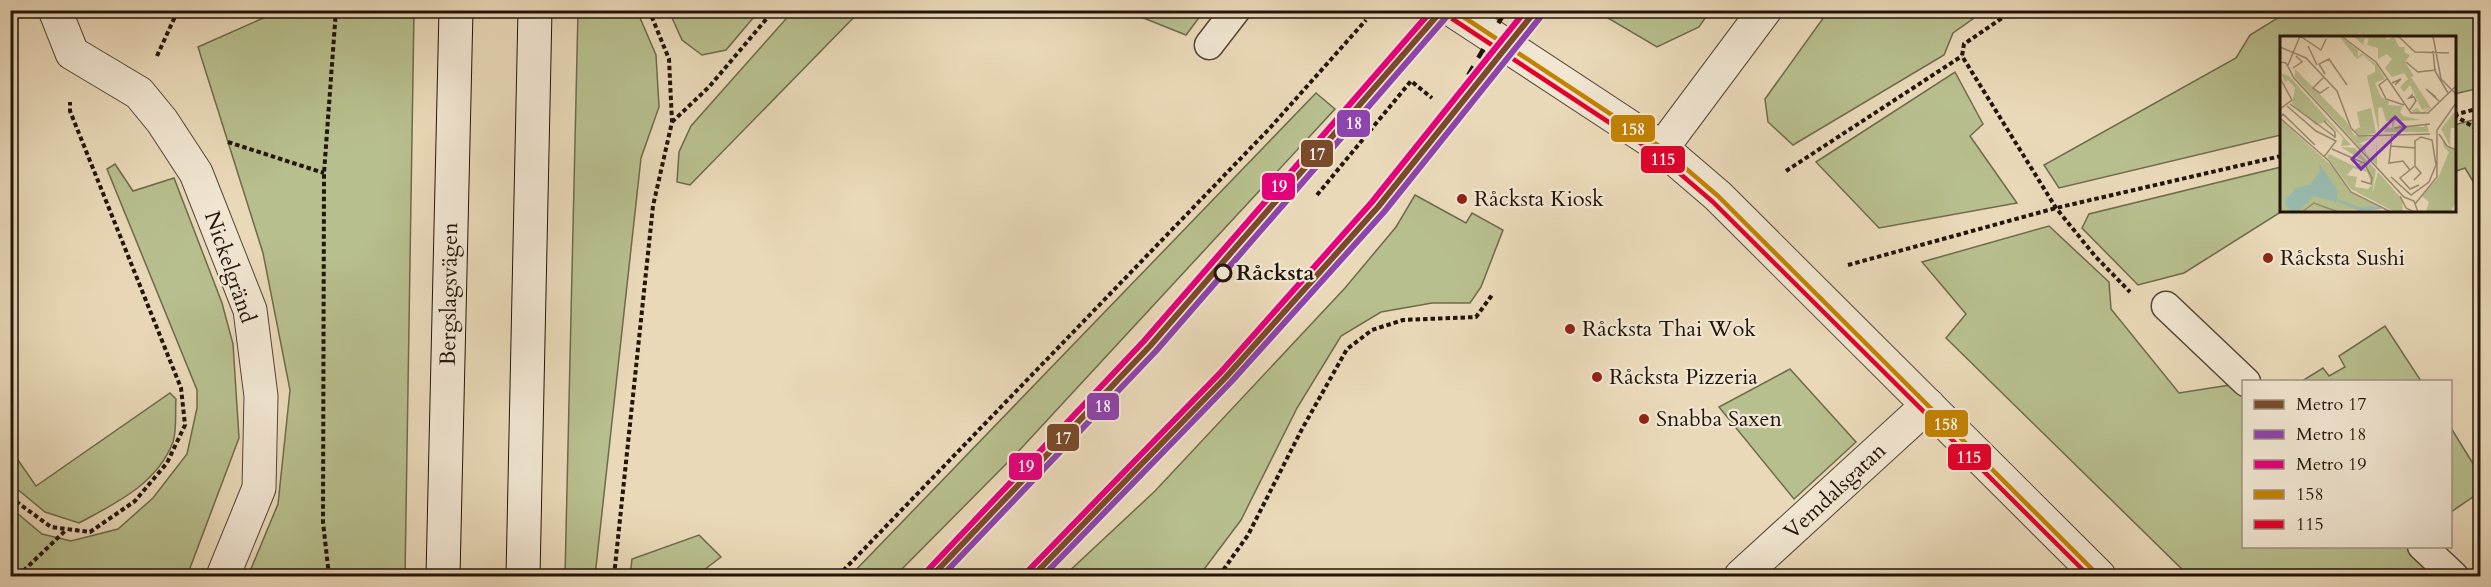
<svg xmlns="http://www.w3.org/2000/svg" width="2491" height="587" font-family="Cardo,serif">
  <rect width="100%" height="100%" fill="#ead9b9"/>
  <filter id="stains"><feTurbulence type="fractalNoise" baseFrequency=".00333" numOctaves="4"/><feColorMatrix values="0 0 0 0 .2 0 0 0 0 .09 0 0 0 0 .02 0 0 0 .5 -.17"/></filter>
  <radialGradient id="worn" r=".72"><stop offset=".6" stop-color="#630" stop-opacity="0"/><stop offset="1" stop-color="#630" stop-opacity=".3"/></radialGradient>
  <g fill="#b8bf8e" stroke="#6d6a4c" stroke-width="1.5">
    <polygon points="1829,10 1984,10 1984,11 1953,33 1944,55 1793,145 1768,122 1765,99"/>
    <polygon points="279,11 414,11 405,576 248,576 278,504 290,390 263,253 198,47"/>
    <polygon points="578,11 637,11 656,55 659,107 641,158 595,576 565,576"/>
    <polygon points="669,11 759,11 726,50 702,55 682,40"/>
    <polygon points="793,11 860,11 690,185 677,182 679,152 691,126"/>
    <polygon points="1126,11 1204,10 1204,11 1186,35"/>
    <polygon points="1596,11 1710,11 1699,27 1657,47"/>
    <polygon points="2289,11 2480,11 2480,88 2454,94 2454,38 2281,38 2281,135 2059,188 2044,165 2236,58 2250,35"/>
    <polygon points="1955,72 1983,124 1970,136 2017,203 1879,228 1816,162"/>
    <polygon points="1316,93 1335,109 1014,456 895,576 850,576"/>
    <polygon points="2480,118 2480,193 2465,168 2454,172 2454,125"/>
    <polygon points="115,164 133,191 174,178 222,303 233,344 239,438 187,576 11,576 11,508 42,534 71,541 118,529 153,498 187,454 197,408 197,390 107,169"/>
    <polygon points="2281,167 2281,210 2284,210 2184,273 2138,285 2082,228 2089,214"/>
    <polygon points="1415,195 1466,223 1472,213 1503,230 1481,287 1470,303 1432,303 1381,312 1341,336 1297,408 1241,520 1199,576 1064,576 1155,491 1345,288 1396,227"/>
    <polygon points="2049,226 2109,282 2111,309 2179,393 2243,383 2244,546 2422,547 2455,576 2189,576 1946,338 1966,314 1922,262"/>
    <polygon points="2385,326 2421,381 2302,381 2323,368 2329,376 2345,367 2339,356"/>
    <polygon points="1790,369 1856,442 1794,499 1719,407"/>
    <path d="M170,393l6,6c-1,13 1,31 -3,43 -16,42 -57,61 -94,81l-34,-11 -34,-28v-34l25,36z"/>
    <polygon points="2451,428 2480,475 2480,492 2451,512"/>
    <polygon points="699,535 721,557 704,570 703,576 630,576 632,559"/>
  </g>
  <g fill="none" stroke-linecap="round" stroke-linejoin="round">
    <defs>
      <g id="lane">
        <polyline points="1209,45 1236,10"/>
        <polyline points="2166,306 2246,382"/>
        <polyline points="2422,546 2454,576"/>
      </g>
      <g id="street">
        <polyline points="55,10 72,53 139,93 162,121 196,173 250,310 261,396 259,488 223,576"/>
        <polyline points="1452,10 1662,148 1718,196 2099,576"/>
        <polyline points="1662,148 1765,10"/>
        <polyline points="1741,576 1928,405"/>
      </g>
      <g id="secondary">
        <polyline points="443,576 456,10"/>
        <polyline points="523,576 535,10"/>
      </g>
    </defs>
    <use href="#lane" stroke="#544536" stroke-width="31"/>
    <use href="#street" stroke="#544536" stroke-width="35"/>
    <use href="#secondary" stroke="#22140a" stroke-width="35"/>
    <g stroke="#22140a" stroke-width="4" stroke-dasharray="4.5 3" stroke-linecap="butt">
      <polyline points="2014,10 1964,44 1962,56 2056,208 2095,256 2130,292"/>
      <polyline points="157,56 178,10"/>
      <polyline points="2454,115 2480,131"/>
      <polyline points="2454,115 2480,108"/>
      <polyline points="672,122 709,87 774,10"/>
      <polyline points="228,142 324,173"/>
      <polyline points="1786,171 1962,56"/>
      <polyline points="1317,195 1411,81 1432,98"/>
      <polyline points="1848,265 2056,208 2281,156"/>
      <polyline points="10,497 51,527 90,532 135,501 167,463 185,425 181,388 70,111 70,102"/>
      <polyline points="18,576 66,530"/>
      <polyline points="329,576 323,522 324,173 336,10"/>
      <polyline points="614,576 653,206 672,122 669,59 649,10"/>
      <polyline points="838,576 1269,129 1366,20"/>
      <polyline points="1219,576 1248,535 1302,429 1347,349 1372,330 1403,320 1476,317 1492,295"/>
      <polyline points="2379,576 2391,569"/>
    </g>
    <use href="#lane" stroke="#f1e6d2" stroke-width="28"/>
    <use href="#street" stroke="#f1e6d2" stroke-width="33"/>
    <use href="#secondary" stroke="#f1e6d2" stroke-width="33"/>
    <polyline stroke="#22140a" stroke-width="4.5" stroke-dasharray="10 10" stroke-linecap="butt" points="1378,207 1448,110 1506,10"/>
    <defs>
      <polyline id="bus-1" points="1453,10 1662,148 1718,196 2099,576"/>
      <polyline id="bus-2" points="1448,16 1657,154 1713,202 2089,576"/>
    </defs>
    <use href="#bus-1" stroke="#f1e6d2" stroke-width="9"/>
    <use href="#bus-2" stroke="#f1e6d2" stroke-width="9"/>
    <use href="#bus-1" stroke="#c28202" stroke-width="4.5"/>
    <use href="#bus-2" stroke="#e4002b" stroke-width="4.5"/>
    <defs>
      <g id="metro-1">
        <polyline points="932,576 1150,346 1442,10"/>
        <polyline points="1033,576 1226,377 1378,207 1536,10"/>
      </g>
      <g id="metro-2">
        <polyline points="942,576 1156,351 1448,15"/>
        <polyline points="1043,576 1231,382 1384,212 1542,15"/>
      </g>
      <g id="metro-3">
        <polyline points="927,571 1144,341 1432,10"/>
        <polyline points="1028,571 1221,372 1372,202 1526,10"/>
      </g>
    </defs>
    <use href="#metro-1" stroke="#f1e6d2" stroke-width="10"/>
    <use href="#metro-2" stroke="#f1e6d2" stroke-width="10"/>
    <use href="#metro-3" stroke="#f1e6d2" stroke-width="10"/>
    <use href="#metro-1" stroke="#7a4b2a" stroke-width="6"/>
    <use href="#metro-2" stroke="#8e44ad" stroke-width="6"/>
    <use href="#metro-3" stroke="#e5007d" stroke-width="6"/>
  </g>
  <g fill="#8f2418" stroke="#f1e6d2" stroke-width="2">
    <circle cx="1462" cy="199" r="6"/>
    <circle cx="2268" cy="258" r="6"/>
    <circle cx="1570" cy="329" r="6"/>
    <circle cx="1597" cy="377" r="6"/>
    <circle cx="1644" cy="419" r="6"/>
  </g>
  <circle fill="#f1e6d2" stroke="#22140a" stroke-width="3" cx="1223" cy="273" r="8"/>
  <g text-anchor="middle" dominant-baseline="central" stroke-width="4.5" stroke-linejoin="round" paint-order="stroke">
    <g font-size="22" fill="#22140a" stroke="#f1e6d2" text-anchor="start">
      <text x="1474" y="199">Råcksta Kiosk</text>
      <text x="2280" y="258">Råcksta Sushi</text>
      <text x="1582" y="329">Råcksta Thai Wok</text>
      <text x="1609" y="377">Råcksta Pizzeria</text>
      <text x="1656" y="419">Snabba Saxen</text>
    </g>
    <g font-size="22" fill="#22140a" stroke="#f1e6d2">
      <text transform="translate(230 267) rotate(71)">Nickelgränd</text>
      <text transform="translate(449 294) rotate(-89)">Bergslagsvägen</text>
      <text transform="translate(1835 491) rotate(-43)">Vemdalsgatan</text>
    </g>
    <g font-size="22" font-weight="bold" fill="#22140a" stroke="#f1e6d2" text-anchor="start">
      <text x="1236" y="273">Råcksta</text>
    </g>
  </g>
  <g transform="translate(2280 36)">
    <rect width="176" height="176" fill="#ead9b9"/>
    <path d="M59,0l19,14v7l4,-4 15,12 8,14 -10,4 6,14 8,4 -1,4 15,1 -3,6 3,4 18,4 -26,1 -2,8 6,-4 25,2 2,-5 3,10h-45l2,-5 6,1v-7h-6l-4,-14 -4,1 1,25 -12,-57 8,-4v-6l-12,-11 -6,4zM73,0h32l2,4 7,-4 5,11h6l-1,5 6,3 -5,7 9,14 -3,1 20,31 -8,6 -12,-3 6,-3 5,5 8,-6 -8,3 -12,-25 -6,7 -4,-5 8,-8 -4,-6 -12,4 -7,-9 7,-9 -5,-5 -9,5v-11l-11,-3 2,-6 -4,-1 -2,6 6,6zM15,33l51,52 8,14 18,3 -13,6 6,1 1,-2 7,-4 -6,3 -2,9 6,8 5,-2 1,-18v27l-82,-89zM1,37l8,3 62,69 -10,1 2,-8 -16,-17 -11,4 -24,-21 3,-16 -7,-8 -3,2zM91,72l5,25 -15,3 -7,-6 6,-3 -3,-15zM175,75v17h-4l-1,18 -9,-17zM0,83l54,49 17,24 32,17 -103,2zM162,102l4,8 9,5v52l-4,8h-25l3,-9 -7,-6 16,-18 11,-26 -5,-5zM61,111l14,1 21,22 -4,24 6,-22 24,27 1,12h-10l-42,-22 -24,-32 2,-3 27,13 5,-6 6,11 -14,-4 -6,7 10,2 -2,10 13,2 4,-4 -9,-24z" fill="#b8bf8e"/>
    <path d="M39,127l19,28 -2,11 -22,-6 -15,15h-9l-6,-9 12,-14 14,-3 10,-14z" fill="#98baae"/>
    <path fill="none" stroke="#98baae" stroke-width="3" d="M57,164l22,9 21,-1"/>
    <path fill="none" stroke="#9a8a73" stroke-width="1.5" d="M20,0l21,14 5,-11M61,0l35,26 35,51h17l28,-27M118,0l17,16 34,1M153,0l8,43 15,15M28,10l9,19M0,11l26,11 31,33 14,37 8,8 71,-2M153,15l2,20 13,22M0,26l6,1 8,15 110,119 10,4 4,11M126,26l12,10 18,-2M8,29l12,-29M13,32l9,-6 -6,-6M45,38l-6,-10 10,-5 18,26M44,41l-11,11 7,5 9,-6M0,42l12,22 -12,9M107,43l-8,6 7,14 18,6M112,47l9,-4 -6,6M156,61l-10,-8 13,12M10,68l45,33M7,70l29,25 20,10 -12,16M129,75l7,-10 -2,-4h-1l-1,-1v-1l-3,3 4,-1M0,81l3,-3 32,31M0,82l49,43 22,31 40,20M44,85l11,11v6M114,92l36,-4M112,98l-3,29 14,-2 7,9M159,98l8,12 9,4M135,104v26l-15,12 10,11 9,-4M111,110l24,2M52,113l32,14 8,15 -1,6 -10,-3M111,141l20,18 18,-13 7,-17 -4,-25 -11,-3 -6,4M134,144l7,-7 -6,-7M120,160l6,12 8,4M135,168l22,-27v-47l19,-27M22,176l12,-9 24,9"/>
    <path fill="#7b2cbf" fill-opacity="0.15" stroke="#7b2cbf" stroke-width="3" d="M115,81l10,10 -44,42 -9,-10z"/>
    <rect width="176" height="176" fill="none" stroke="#22140a" stroke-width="3"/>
  </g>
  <g stroke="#f1e6d2" stroke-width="2">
    <rect x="1336" y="109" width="35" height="29" rx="6" fill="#8e44ad"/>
    <rect x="1610" y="114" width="46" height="29" rx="6" fill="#c28202"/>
    <rect x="1300" y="139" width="34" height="29" rx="6" fill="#7a4b2a"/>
    <rect x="1640" y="145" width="46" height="29" rx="6" fill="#e4002b"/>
    <rect x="1261" y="172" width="35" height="29" rx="6" fill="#e5007d"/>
    <rect x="1086" y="392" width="34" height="29" rx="6" fill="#8e44ad"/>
    <rect x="1924" y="409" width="45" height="29" rx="6" fill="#c28202"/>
    <rect x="1046" y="423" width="34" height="29" rx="6" fill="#7a4b2a"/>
    <rect x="1947" y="443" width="45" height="28" rx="6" fill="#e4002b"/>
    <rect x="1008" y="452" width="35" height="29" rx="6" fill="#e5007d"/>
  </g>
  <g font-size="16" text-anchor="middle" font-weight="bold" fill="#fff">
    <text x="1354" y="129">18</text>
    <text x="1633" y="135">158</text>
    <text x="1317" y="160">17</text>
    <text x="1663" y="165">115</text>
    <text x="1279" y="192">19</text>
    <text x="1103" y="412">18</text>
    <text x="1946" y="430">158</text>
    <text x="1063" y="444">17</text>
    <text x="1969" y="463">115</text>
    <text x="1026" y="472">19</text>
  </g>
  <rect width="2491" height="587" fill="none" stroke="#ead9b9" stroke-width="36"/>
  <rect x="12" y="12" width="2467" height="563" fill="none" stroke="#22140a" stroke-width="3"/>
  <rect x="18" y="18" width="2455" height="551" fill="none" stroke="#22140a" stroke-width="1.5"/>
  <rect x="2242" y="380" width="210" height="168" fill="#f1e6d2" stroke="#9e9282" stroke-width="1.5"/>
  <rect x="2254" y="400" width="30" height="9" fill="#7a4b2a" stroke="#9e9282" stroke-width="1.5"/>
  <text x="2296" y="410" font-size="18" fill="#22140a">Metro 17</text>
  <rect x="2254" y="430" width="30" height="9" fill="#8e44ad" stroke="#9e9282" stroke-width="1.5"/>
  <text x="2296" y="440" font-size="18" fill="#22140a">Metro 18</text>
  <rect x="2254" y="460" width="30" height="9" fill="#e5007d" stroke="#9e9282" stroke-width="1.5"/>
  <text x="2296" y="470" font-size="18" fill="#22140a">Metro 19</text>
  <rect x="2254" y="490" width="30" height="9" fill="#c28202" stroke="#9e9282" stroke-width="1.5"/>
  <text x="2296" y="500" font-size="18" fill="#22140a">158</text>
  <rect x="2254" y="520" width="30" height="9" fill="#e4002b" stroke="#9e9282" stroke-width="1.5"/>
  <text x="2296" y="530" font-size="18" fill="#22140a">115</text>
  <rect width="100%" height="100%" filter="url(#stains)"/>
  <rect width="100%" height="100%" fill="url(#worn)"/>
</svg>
